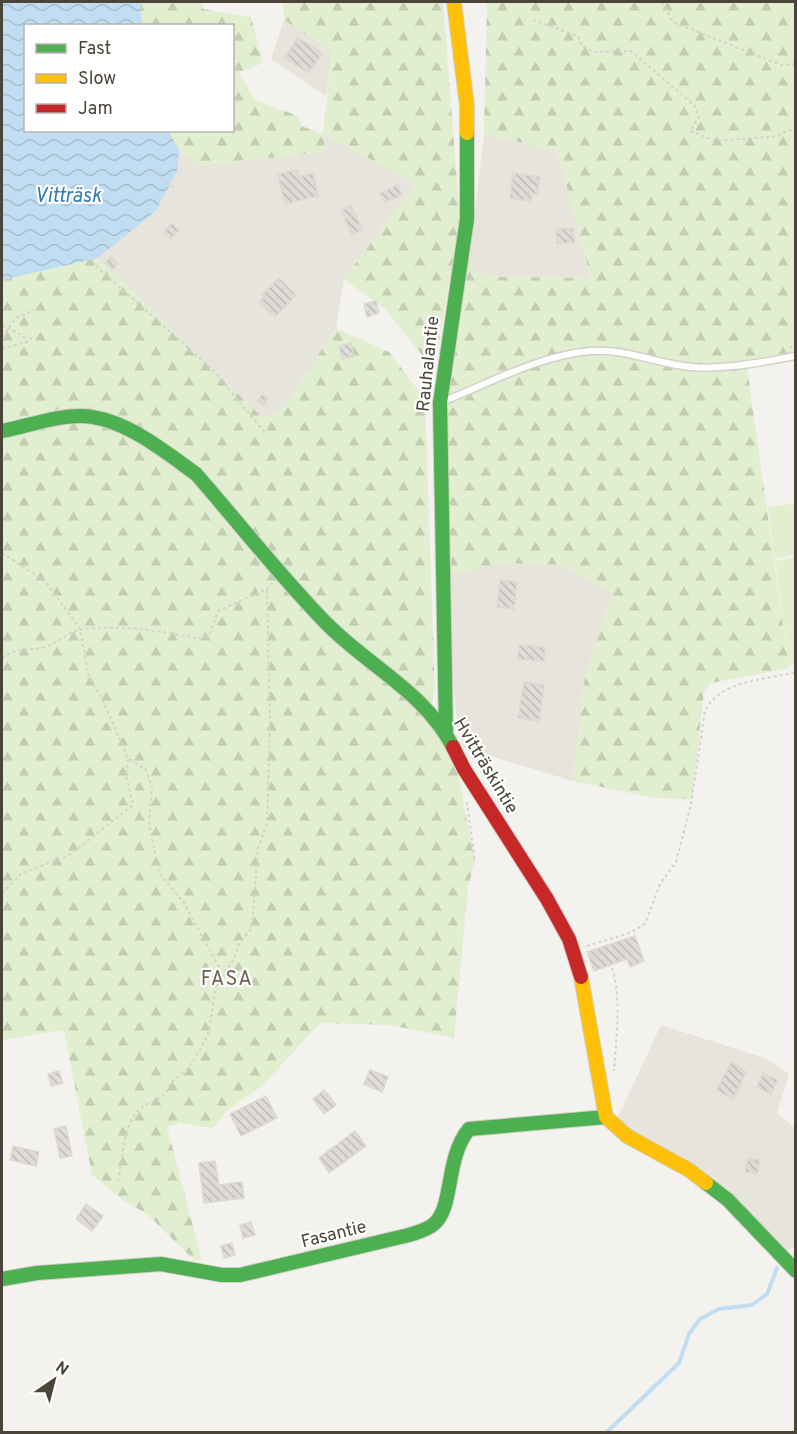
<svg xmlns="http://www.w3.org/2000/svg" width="797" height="1434" font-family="Overpass,sans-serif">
  <defs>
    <pattern id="forest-firs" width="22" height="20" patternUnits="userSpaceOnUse" patternTransform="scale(1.5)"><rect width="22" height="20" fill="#e1eecf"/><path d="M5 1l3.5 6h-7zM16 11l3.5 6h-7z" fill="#c3cdb2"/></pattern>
    <pattern id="water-waves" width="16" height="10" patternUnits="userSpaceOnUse" patternTransform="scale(1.5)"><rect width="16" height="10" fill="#c0ddf1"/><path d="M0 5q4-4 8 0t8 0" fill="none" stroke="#a6bfcf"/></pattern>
    <pattern id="building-back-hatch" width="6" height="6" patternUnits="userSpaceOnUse" patternTransform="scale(1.5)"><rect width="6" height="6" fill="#dedbd6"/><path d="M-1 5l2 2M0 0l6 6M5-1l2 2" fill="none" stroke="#c0bdb8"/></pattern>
  </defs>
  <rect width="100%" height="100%" fill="#f4f2ee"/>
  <g fill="#e7e4dc">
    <polygon points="284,20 332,51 326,96 271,59"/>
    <polygon points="324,134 416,184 344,279 336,328 283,408 264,419 98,258 156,211 178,169 179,150 201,165 324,151"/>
    <polygon points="484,134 557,151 591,279 502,277 468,269"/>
    <polygon points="505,563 562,565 612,592 584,682 573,781 464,748 458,730 451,665 451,574"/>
    <polygon points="661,1025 765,1058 789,1074 777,1113 795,1128 795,1247 787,1251 617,1119"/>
  </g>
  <g fill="url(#forest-firs)">
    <polygon points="140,2 201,2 203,9 251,17 263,63 238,73 256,100 298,116 301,126 323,134 332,51 284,20 283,2 443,2 460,220 434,370 386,310 344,279 416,184 324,134 324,152 201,165 179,150 169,131 232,130 232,26 142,25"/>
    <polygon points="487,2 795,2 795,352 746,360 789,668 711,683 704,692 692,799 654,798 573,781 584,682 612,592 562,565 505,563 451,574 447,386 468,269 502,277 591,278 557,151 484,134"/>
    <polygon points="98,258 264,419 283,408 336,328 389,352 425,399 435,690 427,721 440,736 457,768 475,862 468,887 454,1038 390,1025 320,1023 262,1086 229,1109 213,1128 180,1123 167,1127 202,1260 194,1260 147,1214 123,1200 92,1175 64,1030 2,1040 2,280"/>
  </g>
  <g fill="#e1eecf">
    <polygon points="795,503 795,555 774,559 768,508"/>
    <polygon points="795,557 795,664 789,666 775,561"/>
  </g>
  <polygon fill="url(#water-waves)" points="2,2 140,2 142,25 26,26 26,130 169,131 179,150 178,169 156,211 98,258 2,280"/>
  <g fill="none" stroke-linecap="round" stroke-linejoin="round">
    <g stroke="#c0ddf1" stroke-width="4">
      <polyline points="795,1254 796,1253"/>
      <polyline points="607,1432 679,1363 689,1334 700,1319 719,1309 752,1305 767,1294 777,1268"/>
    </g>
  </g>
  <g fill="url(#building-back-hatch)" stroke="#dcd9d4" stroke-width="1.5">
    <polygon points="298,38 322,53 309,73 285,58"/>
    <polygon points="297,170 298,177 313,173 318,196 285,204 278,174"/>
    <polygon points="513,173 540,177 537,194 532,193 531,201 510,198"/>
    <polygon points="397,185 402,195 385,202 380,193"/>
    <polygon points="351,205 362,230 352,235 341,210"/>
    <polygon points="172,223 179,230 171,239 164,232"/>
    <polygon points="573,228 575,242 557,244 556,229"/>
    <polygon points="111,257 118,264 112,270 105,263"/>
    <polygon points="279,278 296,295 275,317 259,302 264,297 262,295"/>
    <polygon points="376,301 379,313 367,317 364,304"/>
    <polygon points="351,343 354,356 342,359 339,346"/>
    <polygon points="262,394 268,398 264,405 258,402"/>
    <polygon points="500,580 517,582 514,609 497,607"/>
    <polygon points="519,645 545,647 544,661 518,659"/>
    <polygon points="524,682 544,685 539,721 518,718"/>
    <polygon points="635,936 644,961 630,967 627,959 594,971 587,952"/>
    <polygon points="731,1062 746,1072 733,1100 717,1090"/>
    <polygon points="370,1070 388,1077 382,1092 364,1084"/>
    <polygon points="59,1071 63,1083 51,1086 48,1074"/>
    <polygon points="763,1073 778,1080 771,1094 757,1087"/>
    <polygon points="324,1090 336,1105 324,1114 313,1099"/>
    <polygon points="266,1096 277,1118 241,1136 230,1114"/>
    <polygon points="66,1126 72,1156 60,1158 54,1129"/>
    <polygon points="355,1131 366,1146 329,1173 319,1158"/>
    <polygon points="13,1146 39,1152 36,1166 10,1160"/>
    <polygon points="748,1158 760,1160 757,1174 745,1172"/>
    <polygon points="215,1161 219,1185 242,1182 244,1198 204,1203 199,1163"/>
    <polygon points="86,1204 103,1216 92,1231 76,1219"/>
    <polygon points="251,1222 255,1235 243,1238 240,1225"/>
    <polygon points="232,1243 235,1255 224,1258 221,1246"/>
  </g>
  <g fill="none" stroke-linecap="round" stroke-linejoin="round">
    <defs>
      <path id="lane" d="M444,401c46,-18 96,-46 147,-50 34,-3 66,13 100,16 34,3 70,-5 105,-11"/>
      <g id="fast">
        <path d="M2,431c26,-5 52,-15 78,-15 42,0 84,35 116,58 43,49 84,102 130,149 42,43 99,69 127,124"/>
        <polyline points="446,733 440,403 467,219 467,133"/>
        <polyline points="706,1183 728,1200 796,1271"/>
        <path d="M2,1279l35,-6 124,-9 61,11h18l169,-40c9,-3 18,-5 25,-11 20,-17 11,-66 35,-95l137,-12"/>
      </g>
      <g id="slow">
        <polyline points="454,2 467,106 467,133"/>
        <polyline points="581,977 606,1117 627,1136 689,1170 706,1183"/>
      </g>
      <polyline id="jam" points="453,747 464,769 547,899 569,939 581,977"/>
    </defs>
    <use href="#lane" stroke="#d2d0cb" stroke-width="9"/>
    <use href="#fast" stroke="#d3cfc5" stroke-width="16"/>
    <use href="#slow" stroke="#d3cfc5" stroke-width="16"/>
    <use href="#jam" stroke="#d3cfc5" stroke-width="16"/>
    <g stroke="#d3d2cc" stroke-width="2" stroke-dasharray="3 3" stroke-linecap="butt">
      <polyline points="662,2 673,22 781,65 796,64"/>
      <polyline points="533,20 578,36 582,46 594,52 631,51 695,106 699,117 690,131 716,141 778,136 788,130 796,130"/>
      <polyline points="152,171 173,187"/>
      <polyline points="106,238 114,248"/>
      <polyline points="96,266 212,369 266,434"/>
      <polyline points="2,325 23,336 27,342"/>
      <polyline points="2,337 16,318 34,310"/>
      <polyline points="790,348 796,341"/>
      <polyline points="2,349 27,342 32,338"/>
      <polyline points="2,553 46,582 80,629 89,678 100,694 128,758 146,770 152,787 149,823 159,873 184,903 222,973"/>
      <path d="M2,658c15,-10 22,-7 39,-10 15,-3 27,-17 42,-19 39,-5 81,3 119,10l8,-6 8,-22 49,-22 5,-6"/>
      <polyline points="467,802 475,862"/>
      <polyline points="2,893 22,873 68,856 133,805 126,775 128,758"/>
      <path d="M587,946l40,-12 18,-10 15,-40 16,-22 15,-58 14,-93c15,-31 60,-31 91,-39"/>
      <path d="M612,968c10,32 4,70 2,103"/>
      <path d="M118,1181c4,-20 5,-48 16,-65 10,-17 31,-12 36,-33l16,-12 16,-24 7,-16 7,-46 18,-26 5,-15 13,-16 6,-80 9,-24 3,-105 -3,-130"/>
    </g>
    <use href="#lane" stroke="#fdfdfc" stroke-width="6"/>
    <use href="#fast" stroke="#4caf50" stroke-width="14"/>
    <use href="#slow" stroke="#ffc107" stroke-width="14"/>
    <use href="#jam" stroke="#c62828" stroke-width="14"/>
  </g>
  <g text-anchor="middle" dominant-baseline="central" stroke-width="4.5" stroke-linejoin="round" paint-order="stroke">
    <g font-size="18" fill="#4b4439" stroke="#fff">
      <text transform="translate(429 364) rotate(-84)">Rauhalantie</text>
      <text transform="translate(485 766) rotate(59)">Hvitträskintie</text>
      <text transform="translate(334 1235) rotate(-14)">Fasantie</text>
    </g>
    <g font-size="20" font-style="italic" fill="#2e7ab2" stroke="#fff">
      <text x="68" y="197">Vitträsk</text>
    </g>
    <g font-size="20" letter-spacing="1.5" fill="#6e6250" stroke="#fff">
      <text x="227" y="980">FASA</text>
    </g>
  </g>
  <rect width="797" height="1434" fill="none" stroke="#4b4439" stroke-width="6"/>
  <rect x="24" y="24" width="210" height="108" fill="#ffffff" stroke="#b7b4b0" stroke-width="1.5"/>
  <rect x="36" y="44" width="30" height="9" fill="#4caf50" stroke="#b7b4b0" stroke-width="1.5"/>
  <text x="78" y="54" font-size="18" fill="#4b4439">Fast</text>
  <rect x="36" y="74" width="30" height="9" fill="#ffc107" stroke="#b7b4b0" stroke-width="1.5"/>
  <text x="78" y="84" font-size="18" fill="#4b4439">Slow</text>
  <rect x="36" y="104" width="30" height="9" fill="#c62828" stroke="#b7b4b0" stroke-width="1.5"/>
  <text x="78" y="114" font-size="18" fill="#4b4439">Jam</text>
  <g transform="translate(54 1380) rotate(35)" stroke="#ffffff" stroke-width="4.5" paint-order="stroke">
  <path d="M0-4.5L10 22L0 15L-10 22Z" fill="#4b4439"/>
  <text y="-9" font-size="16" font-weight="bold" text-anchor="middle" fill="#4b4439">N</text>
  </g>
</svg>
